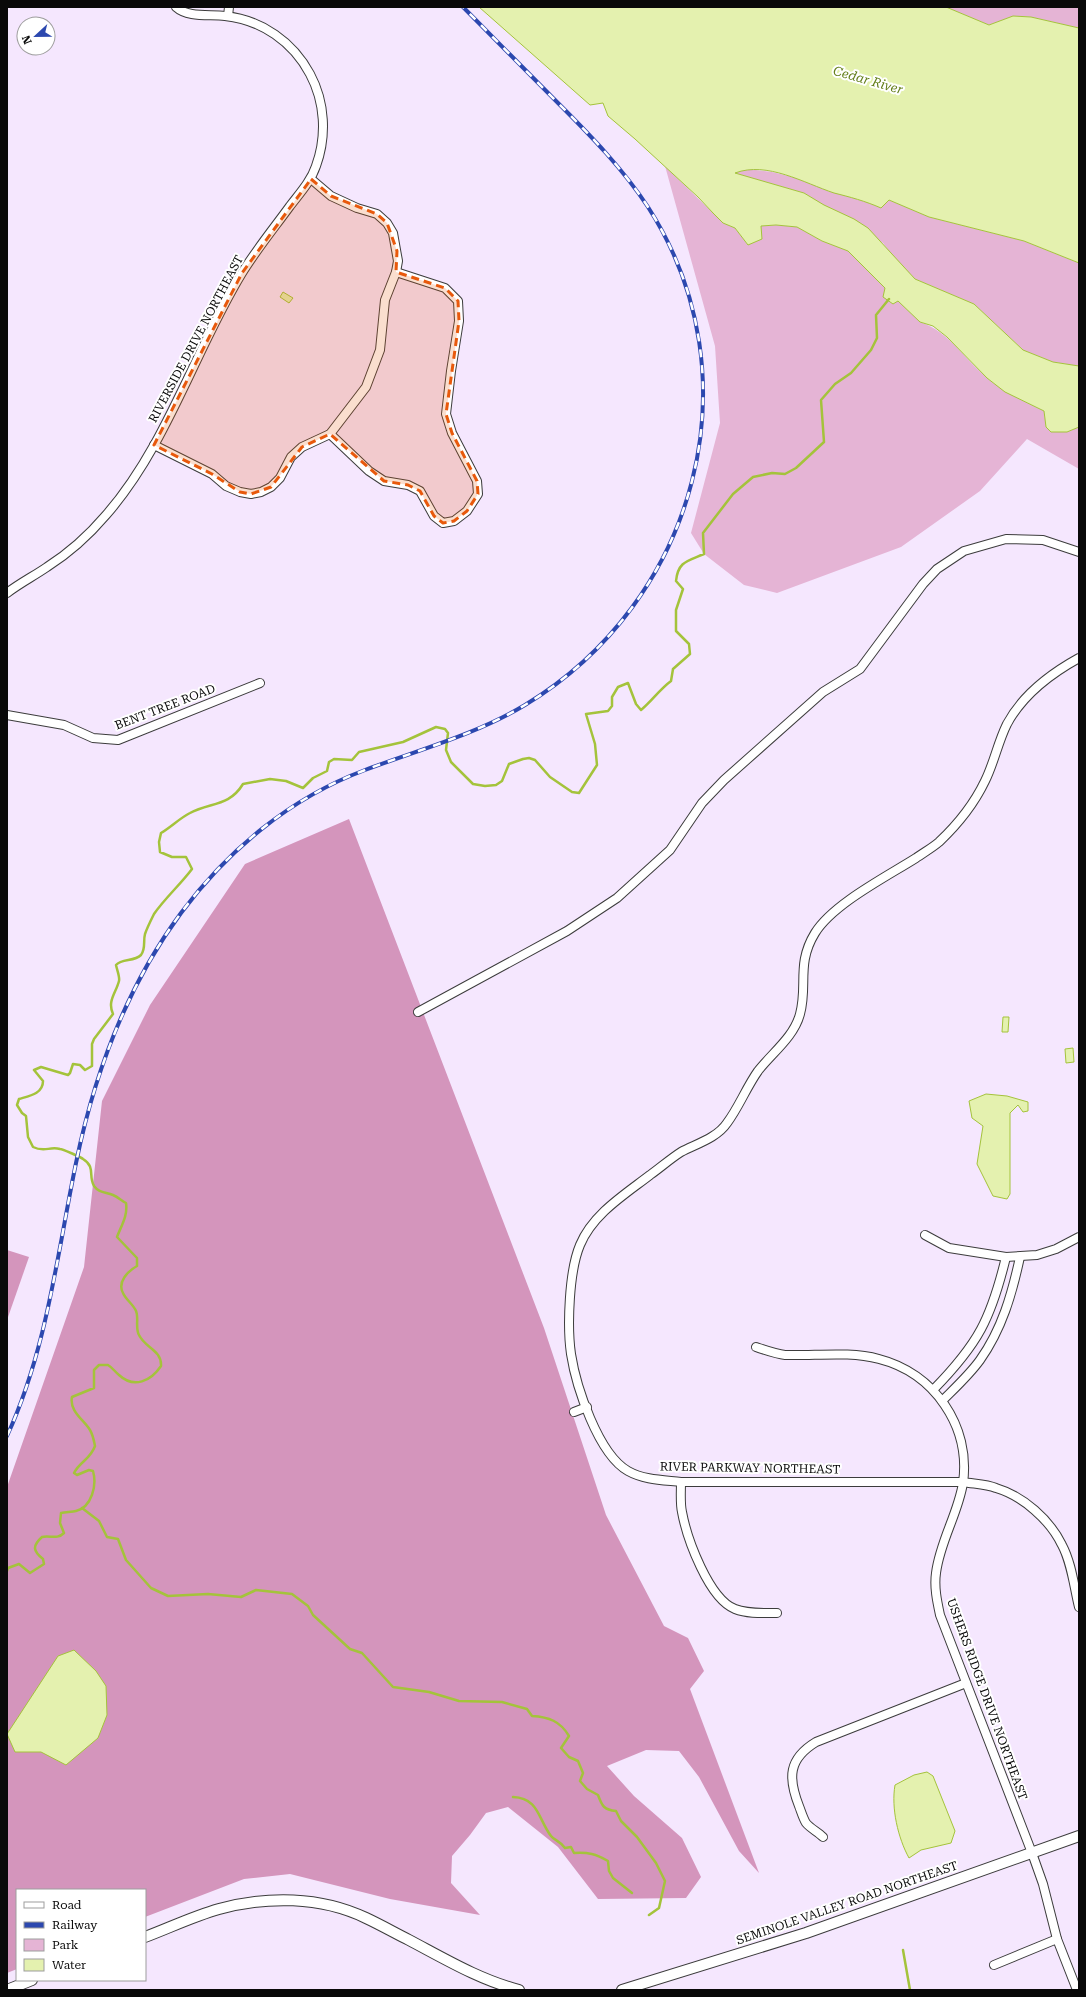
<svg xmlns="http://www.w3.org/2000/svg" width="1086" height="1997" font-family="'Roboto Serif',serif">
  <rect width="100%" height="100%" fill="#f5e7fe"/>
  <g fill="#e5b4d5">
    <polygon points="946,7 1079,7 1079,28 1031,17 1013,16 989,25"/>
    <path d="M665,166l48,47 10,10 12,5 13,17 13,-19 15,-1 21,2 25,14 26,10 72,71c28,9 44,36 66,55 16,15 38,24 58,34l2,16 21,5 12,-5v42l-52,-30 -47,52 -79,56 -124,46 -33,-8 -40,-31 -13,-21 29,-110 -5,-77z"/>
    <polygon points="747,169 772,172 797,178 833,192 860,199 881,208 889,200 929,217 1024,241 1079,263 1079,366 1053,362 1023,350 974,304 915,279 893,257 883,243 804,193 734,173"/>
  </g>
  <g fill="#d495bc">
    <polygon points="349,819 544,1328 606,1515 664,1626 688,1638 704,1671 690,1689 759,1873 739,1851 699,1777 679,1751 646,1750 607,1766 634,1796 682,1838 701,1877 686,1898 598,1899 558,1847 508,1807 486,1813 470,1835 452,1856 451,1883 480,1915 390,1899 290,1874 244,1879 145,1917 145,1890 17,1890 17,1969 7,1973 7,1487 84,1267 102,1101 150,1005 245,864"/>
    <polygon points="7,1250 29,1257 7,1320"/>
  </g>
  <g fill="#e4f1af" stroke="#a4c33b">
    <path d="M479,7h467l43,18 24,-9 18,1 48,11v235l-55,-22 -95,-24 -40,-17 -8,8c-16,-7 -31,-11 -47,-15 -30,-10 -67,-32 -99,-20l69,20 20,12 30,14 14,9 47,51 59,25 49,46 30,12 26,4v61l-12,5h-16l-5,-5 -2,-16 -39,-19 -18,-14 -40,-41 -14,-11 -13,-4 -22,-21 -5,3 -10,-7 2,-9 -37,-37 -26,-10 -25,-14 -21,-2 -15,1 1,13 -14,6 -13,-17 -12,-5 -10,-10 -15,-16 -63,-58 -27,-23 -5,-13 -13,2z"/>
    <polygon points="283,292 293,298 289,303 280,297"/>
    <polygon points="1003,1017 1009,1017 1008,1032 1002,1032"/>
    <polygon points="1073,1048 1074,1062 1066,1063 1065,1049"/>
    <polygon points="986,1094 1007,1096 1028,1102 1028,1111 1023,1112 1018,1105 1010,1113 1010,1194 1007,1199 993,1196 977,1164 983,1126 972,1118 969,1101"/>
    <polygon points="74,1650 96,1671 106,1686 107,1715 98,1738 66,1765 41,1752 15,1752 7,1734 58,1656"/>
    <path d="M927,1772l6,4 22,55 -4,12 -30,7 -12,8c-11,-20 -18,-50 -14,-73l19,-10z"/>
  </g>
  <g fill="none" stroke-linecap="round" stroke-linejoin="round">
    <g stroke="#a4c33b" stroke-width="2.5">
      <path d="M82,1508l17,13 8,16 11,2 8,21 25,28 17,8 40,-2 33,3 15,-7 36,4 16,12 5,9 37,34 12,4 31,34 36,5 30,9 43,1 25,7 5,7c17,1 28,5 37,20l-8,12 8,9 9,4 5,12 -3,8 7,8 11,6c4,11 6,15 18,16l5,10 16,16 19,26 9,18 -6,27 -10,7"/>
      <path d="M7,1571l1,-3 11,-4 11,9 14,-9 -1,-5c-10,-8 -11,-13 -1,-22 8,-2 15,3 22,-4l-4,-10 1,-10c5,-1 11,-1 15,-2 16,-4 21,-26 17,-40l-4,-1 -12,5 -3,-2c6,-12 16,-13 21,-27 -1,-5 -2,-11 -5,-16 -6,-10 -21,-19 -18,-33l22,-9v-18l5,-5h9c5,3 7,7 11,10 15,14 32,6 42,-9 1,-16 -16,-18 -22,-31 -4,-7 0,-17 -3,-24 -3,-7 -10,-11 -13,-18 -6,-11 5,-22 14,-27v-8l-20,-21c4,-11 11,-21 9,-34 -4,-2 -8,-6 -13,-8 -8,-3 -14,-2 -19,-9 -6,-10 2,-19 -11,-27 -2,-2 -21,-10 -23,-10 -11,-3 -15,4 -27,-2l-5,-10 -2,-21 -4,-3 -5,-8 2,-6c10,-3 24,-5 24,-18l-9,-11 7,-3 27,8 2,-2 3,-9 7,1 5,5 7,-4v-22l2,-5 19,-25c-6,-13 3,-21 6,-33 1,-4 -2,-11 -3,-16 6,-7 18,-3 25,-10 5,-6 2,-14 4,-21 2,-6 6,-14 9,-20 11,-16 26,-29 38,-45l-6,-12h-14l-12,-5 -1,-10 2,-9c10,-6 19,-15 29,-20 20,-11 39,-6 53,-29l27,-5 16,2 17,7 10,-10 14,-7 2,-9 5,-3 18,1 7,-8 44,-10 33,-15 9,2 3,4 -2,17 5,12 22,22 12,2 11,-1 6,-4 7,-17 14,-5 6,-1 6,2 15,17 22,15 7,1 18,-28 -2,-21 -9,-30 22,-3 4,-5v-9l6,-10 10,-4 8,21 5,6c11,-9 18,-20 30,-29l2,-12 17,-15 -1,-10 -13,-13v-21l7,-21 -7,-8c2,-20 12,-20 28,-27l-1,-21 30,-39 20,-17 19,-4 13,1 11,-6 28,-26 -3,-42 14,-16 16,-11 20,-23 6,-12 -1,-23 13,-16"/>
      <path d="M513,1797c26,1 25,22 38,39 3,4 9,5 14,12l6,-1 3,6c14,-1 22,1 34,8l1,10 4,7 19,15"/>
      <polyline points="903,1950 910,1990"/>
    </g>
    <defs>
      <g id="minor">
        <polyline points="228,16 229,7"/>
        <polyline points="330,434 369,471 384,481 408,485 420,491 434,516 443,523 454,521 467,511 478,494 477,481 452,433 446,414 451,371 459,321 458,301 445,288 396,272"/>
        <polyline points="154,445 212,474 226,486 240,492 251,494 261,492 271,487 280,478 291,457 302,447 330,434 366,387 380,350 385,300 396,272 398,261 393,233 387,223 377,214 357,208 331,196 311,179"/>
        <path d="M7,593c13,-10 27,-17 40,-26 22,-14 42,-32 59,-52 60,-68 89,-165 136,-242 14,-23 32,-45 48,-67 10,-13 21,-25 26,-40 11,-30 9,-64 -6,-92 -17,-32 -48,-54 -85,-58 -15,-2 -37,2 -49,-9"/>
        <path d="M1079,658c-29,16 -56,36 -72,66 -9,18 -13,39 -22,57 -11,23 -28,44 -46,61 -7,6 -16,11 -23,16 -30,19 -83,46 -101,75 -19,31 -7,52 -15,81 -6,23 -28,39 -42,57 -12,17 -19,36 -31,52 -10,15 -31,21 -46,29 -11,7 -21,16 -31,23 -26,20 -57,39 -70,70 -11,26 -13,81 -9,109 5,32 27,100 57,117 16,9 35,9 53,11h282c11,2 23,2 33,6 27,8 54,32 66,57 10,19 12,42 17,62"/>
        <polyline points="7,715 64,725 93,738 118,740 260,683"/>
        <polyline points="418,1012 567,931 617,898 670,850 702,803 724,780 823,692 860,669 923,584 937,569 964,551 1006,539 1043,540 1079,552"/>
        <polyline points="925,1235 949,1248 1006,1257 1037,1255 1056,1249 1079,1237"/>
        <path d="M756,1347c9,3 20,7 29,8 31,1 64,-4 94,4 55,14 92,67 84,124 -5,31 -23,58 -27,90 -2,14 1,28 4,42l92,238 11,31 14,55 20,51"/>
        <path d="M934,1389c44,-45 57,-70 72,-132"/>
        <path d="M943,1400c13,-13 27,-26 37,-40 22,-31 32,-66 40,-103"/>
        <polyline points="574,1412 587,1407"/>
        <path d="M681,1482c0,10 -1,21 1,30 5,27 27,87 53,97 13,5 28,4 42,4"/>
        <path d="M823,1837c-5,-5 -13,-9 -17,-14 -3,-5 -5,-12 -7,-17 -11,-28 -11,-47 17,-64l150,-59"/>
        <polyline points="994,1965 1057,1939"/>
      </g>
      <g id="tertiary">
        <path d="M145,1937c24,-9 49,-21 74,-28 48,-13 101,-13 147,9 15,7 29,15 43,22 36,19 71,40 110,50"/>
        <polyline points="7,1990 32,1980"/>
        <polyline points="622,1990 806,1933 1079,1836"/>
      </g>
    </defs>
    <use href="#minor" stroke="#3c3c3c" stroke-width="10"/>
    <use href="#tertiary" stroke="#3c3c3c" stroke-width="12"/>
    <use href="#minor" stroke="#fff" stroke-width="8"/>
    <use href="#tertiary" stroke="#fff" stroke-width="10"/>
    <defs>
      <path id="rail" d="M7,1436c40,-87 50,-181 69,-273 18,-88 51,-177 105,-250 47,-63 109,-115 184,-143 53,-20 110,-35 160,-65 171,-103 233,-327 123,-498 -25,-38 -57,-71 -89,-103 -32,-32 -64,-65 -96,-97"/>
    </defs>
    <use href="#rail" stroke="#2c48af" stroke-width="4"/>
    <use href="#rail" stroke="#fff" stroke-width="2.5" stroke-dasharray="8" stroke-linecap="butt"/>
  </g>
  <path fill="#e8590c" fill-opacity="0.2" stroke="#e8590c" stroke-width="3" stroke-dasharray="8 5" stroke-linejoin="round" d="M311,179l20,17 46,18 10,9 10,28 -1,21 49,16 13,13 1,20 -13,93 6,19 25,48 1,13 -11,17 -13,10 -11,2 -9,-7 -14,-25 -12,-6 -24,-4 -54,-47 -28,13 -31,40 -20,7 -11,-2 -28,-18 -58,-29 88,-172z"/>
  <g text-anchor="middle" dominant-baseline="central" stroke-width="4" stroke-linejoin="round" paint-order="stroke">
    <g font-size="12" fill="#090909" stroke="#fff">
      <text transform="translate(196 339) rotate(-62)">RIVERSIDE DRIVE NORTHEAST</text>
      <text transform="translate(165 707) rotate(-21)">BENT TREE ROAD</text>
      <text transform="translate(750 1468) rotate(1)">RIVER PARKWAY NORTHEAST</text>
      <text transform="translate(987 1699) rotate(70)">USHERS RIDGE DRIVE NORTHEAST</text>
      <text transform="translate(847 1903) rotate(-19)">SEMINOLE VALLEY ROAD NORTHEAST</text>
    </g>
    <g font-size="13" font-style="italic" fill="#637e1a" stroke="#fff">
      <text transform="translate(868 80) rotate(16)">Cedar River</text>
    </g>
  </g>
  <rect width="1086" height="1997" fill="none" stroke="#090909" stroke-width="16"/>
  <rect x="16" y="1889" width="130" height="92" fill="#ffffff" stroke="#9d9d9d"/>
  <rect x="24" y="1902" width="20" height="6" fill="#ffffff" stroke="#9d9d9d"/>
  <text x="52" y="1909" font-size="12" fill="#090909">Road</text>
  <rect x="24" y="1922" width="20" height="6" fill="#2c48af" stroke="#9d9d9d"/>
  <text x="52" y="1929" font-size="12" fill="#090909">Railway</text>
  <rect x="24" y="1939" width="20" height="12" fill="#e5b4d5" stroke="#9d9d9d"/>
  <text x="52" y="1949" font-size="12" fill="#090909">Park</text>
  <rect x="24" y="1959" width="20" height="12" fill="#e4f1af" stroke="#9d9d9d"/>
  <text x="52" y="1969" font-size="12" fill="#090909">Water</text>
  <g transform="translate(36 36) rotate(248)"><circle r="19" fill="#ffffff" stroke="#9d9d9d"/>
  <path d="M0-3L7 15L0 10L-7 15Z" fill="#2c48af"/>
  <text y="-6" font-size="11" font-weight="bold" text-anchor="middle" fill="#090909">N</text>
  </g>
</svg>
